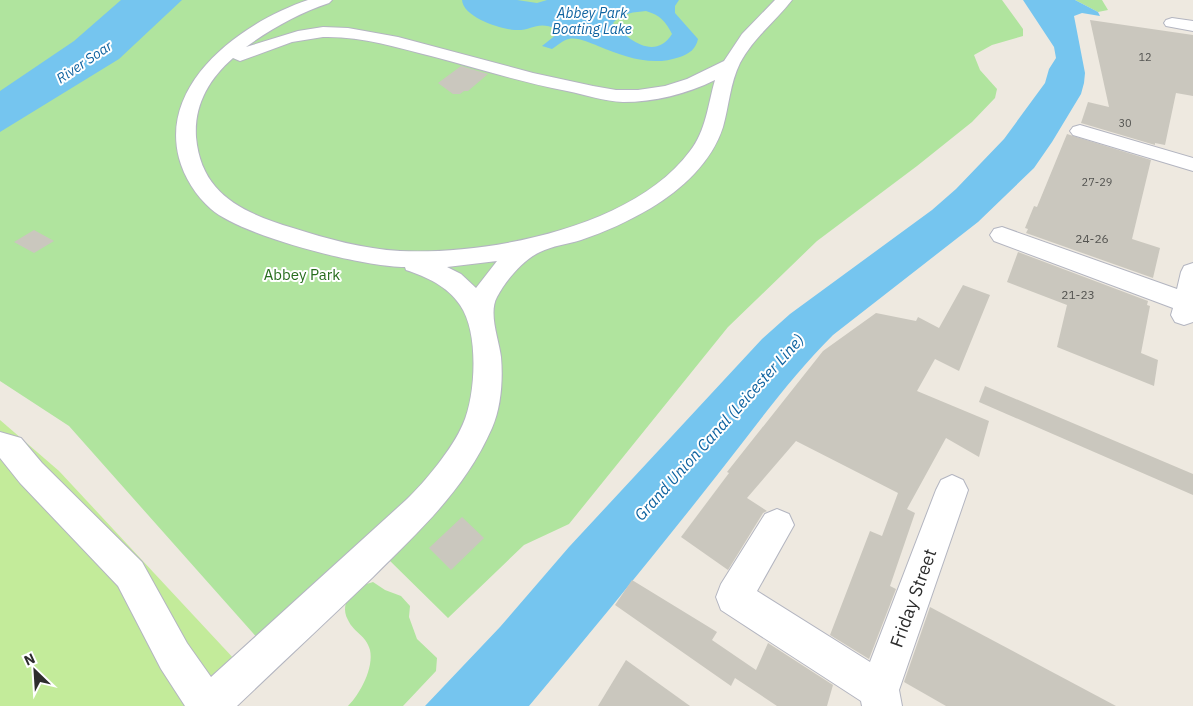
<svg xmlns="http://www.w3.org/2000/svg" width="1193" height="706" font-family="'IBM Plex Sans',sans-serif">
  <rect width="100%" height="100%" fill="#eee9e0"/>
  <g fill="#b0e49e">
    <polygon points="0,0 1002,0 1023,29 1023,36 992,45 974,55 980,70 997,89 995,98 972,122 917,166 817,241 728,327 569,524 524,545 448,618 387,558 259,640 69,426 0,381"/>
    <polygon points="1075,0 1102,0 1108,10 1098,12"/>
    <path d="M373,582l12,8 16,6 9,10 -1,11 8,22 20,19 -1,13 -33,35h-55c12,-12 26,-38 22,-56 -4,-15 -16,-17 -22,-30 -10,-19 8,-34 25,-38z"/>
  </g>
  <polygon fill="#c3eb9a" points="0,420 59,471 236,661 185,706 0,706"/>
  <g fill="#75c5ef" fill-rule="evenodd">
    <polygon points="121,0 182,0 119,59 0,132 0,91 74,41"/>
    <path d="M462,0h55l20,3 10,-3h132l-4,6v7l23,26c-2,10 -9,15 -18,18 -29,10 -54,0 -82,-11 -8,-3 -20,-9 -29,-7 -6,1 -12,7 -17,10l-10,-3 15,-12v-5c-21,-9 -24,2 -42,1 -15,-1 -52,-13 -53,-30zM646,11c14,4 20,11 26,23 -17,27 -44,6 -59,-11 8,-10 22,-11 33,-12z"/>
    <path d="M1023,0h52l23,12 2,4 -18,-3 -8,3 11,57 -1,10 -3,11 -29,48 -18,26 -56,54 -145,113c-44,44 -77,91 -115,139 -62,79 -125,156 -189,232h-104l75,-79 69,-80 193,-208 28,-25 142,-104 24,-21 48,-50 41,-56 4,-14 7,-11 -2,-11z"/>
  </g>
  <g fill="#cac7be">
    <polygon points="1090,20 1193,35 1193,96 1176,93 1165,145 1155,143 1155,145 1081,123 1088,102 1109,107"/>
    <polygon points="461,66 488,74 468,91 464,91 460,94 453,94 438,83"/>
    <polygon points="1067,134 1151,160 1132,239 1160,248 1153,278 1026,233 1028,229 1025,228 1034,206 1037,207"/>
    <polygon points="34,230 54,241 34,253 14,242"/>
    <polygon points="1018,252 1148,301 1147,305 1150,306 1141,353 1158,360 1154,386 1057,347 1067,305 1007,282"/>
    <polygon points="963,285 990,295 959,371 935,359 917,391 989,421 979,457 946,438 907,509 915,513 890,586 896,589 869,659 830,635 870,531 882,536 898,493 796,441 747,498 767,511 763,513 728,570 681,537 729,473 727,472 823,351 876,313 916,321 918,317 939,328"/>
    <polygon points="985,386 1193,474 1193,495 979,402"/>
    <polygon points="462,517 484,538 451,570 429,548"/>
    <polygon points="632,580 717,632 712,640 756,670 768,643 833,685 827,706 777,706 735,678 731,686 615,605"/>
    <polygon points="930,607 1116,706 946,706 904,682"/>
    <polygon points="626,660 690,706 598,706"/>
  </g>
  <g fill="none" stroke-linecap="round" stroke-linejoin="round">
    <defs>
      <g id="minor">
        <path d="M308,0h24l-3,3c-30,10 -57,25 -83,44l52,-16 25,-4 25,1 50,9 135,36 60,13 23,4h22l27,-4 22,-7 37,-18 18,-27 33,-34h17c-17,22 -38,37 -52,63 -10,20 -11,43 -17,64 -11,35 -42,63 -72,81 -22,13 -46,24 -70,32 -13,4 -29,6 -41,12 -17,8 -34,28 -43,45 -9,16 2,43 4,60 2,23 0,50 -9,71 -27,62 -73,103 -119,149 -45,43 -91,86 -136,129h-52l-24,-37 -43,-83 -98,-103 -20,-25v-26l21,6 21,25 100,99 45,81 24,34 195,-177c19,-18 47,-52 57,-76 13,-30 16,-92 -3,-119 -13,-19 -33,-28 -54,-35l-1,-3c-43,0 -163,-31 -194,-58 -15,-13 -27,-32 -32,-51 -20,-77 66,-137 129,-158zM323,37c38,-1 72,10 108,19 45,12 90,26 136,35 19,4 37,10 56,11 31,0 64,-8 92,-22 -7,24 -9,51 -25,71 -56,76 -200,104 -290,100 -36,-2 -73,-12 -107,-23 -49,-15 -92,-33 -97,-91 -2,-32 13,-58 37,-79l7,3 52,-19zM497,261l-21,27 -15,-14 -14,-7z"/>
        <polygon points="1172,18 1193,21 1193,31 1166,26 1164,23 1166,20"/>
        <polygon points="1080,125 1193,158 1193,171 1073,135 1070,131 1073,127"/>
        <polygon points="1002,227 1177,289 1181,272 1184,266 1193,263 1193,322 1184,325 1175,322 1171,315 1173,308 994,241 990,235 994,229"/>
        <polygon points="952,475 963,480 968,490 899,690 902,706 862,706 861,701 721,610 716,597 721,584 765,514 777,509 789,514 794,525 757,591 870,662 936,490 941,480"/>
      </g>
    </defs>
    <use href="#minor" stroke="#b3b5c0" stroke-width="2"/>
    <use href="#minor" fill="#fff" fill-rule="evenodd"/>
  </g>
  <g text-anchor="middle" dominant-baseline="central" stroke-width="4" stroke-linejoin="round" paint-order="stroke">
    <g font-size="11" fill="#545451">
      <text x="1145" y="57">12</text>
      <text x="1125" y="123">30</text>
      <text x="1097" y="182">27-29</text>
    </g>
    <g font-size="12" fill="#545451">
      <text x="1092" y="238">24-26</text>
      <text x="1078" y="294">21-23</text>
    </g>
    <g font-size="14" font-style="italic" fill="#0f63a0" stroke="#fff">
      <text x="592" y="13">Abbey Park<tspan x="592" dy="16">Boating Lake</tspan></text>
      <text transform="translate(84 62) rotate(-34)">River Soar</text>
    </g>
    <g font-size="15" fill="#266c1c" stroke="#fff">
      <text x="302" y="274">Abbey Park</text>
    </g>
    <g font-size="16" font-style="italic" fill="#0f63a0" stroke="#fff">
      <text transform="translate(719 427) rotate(-48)">Grand Union Canal (Leicester Line)</text>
    </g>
    <g font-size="18" fill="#2d2d2d" stroke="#fff">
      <text transform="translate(913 598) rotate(-70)">Friday Street</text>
    </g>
  </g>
  <g transform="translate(35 671) rotate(335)" stroke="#ffffff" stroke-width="4" paint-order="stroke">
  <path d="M0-4L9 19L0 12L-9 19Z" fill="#2d2d2d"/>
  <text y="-8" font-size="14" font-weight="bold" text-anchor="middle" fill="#2d2d2d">N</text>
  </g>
</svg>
